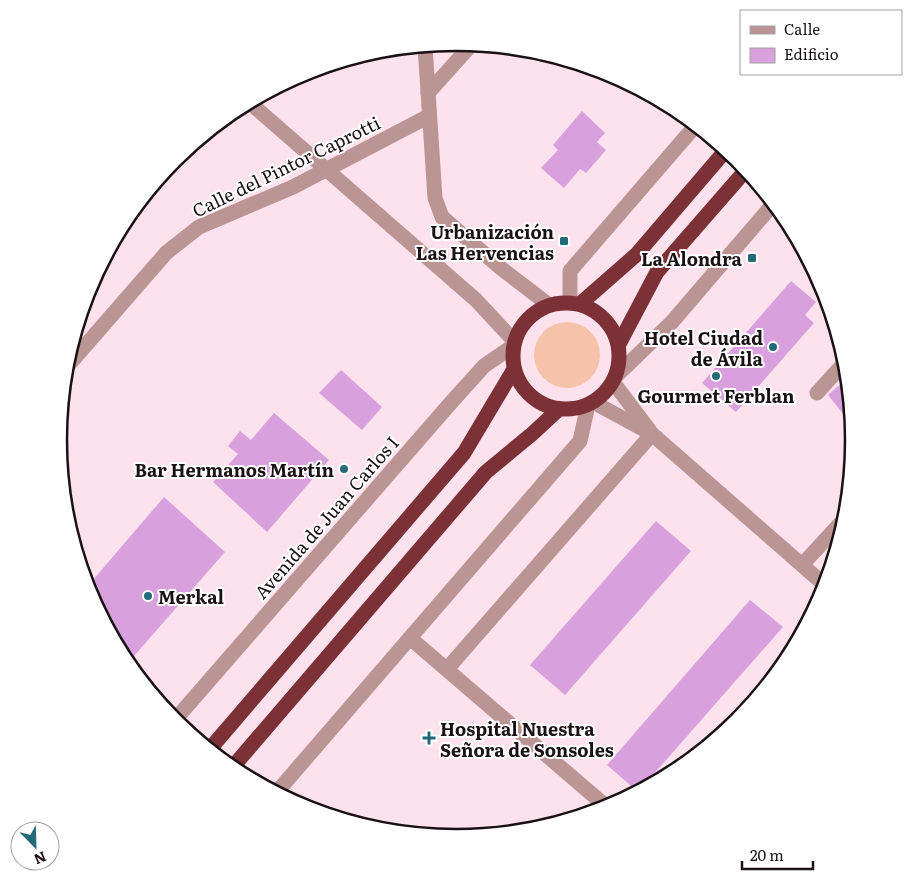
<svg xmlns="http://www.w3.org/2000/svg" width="912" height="881" font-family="Literata,serif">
  <rect width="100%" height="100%" fill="#fde2ed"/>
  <circle fill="#f5c2aa" cx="567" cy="355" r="33"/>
  <g fill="#d8a1dd">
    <polygon points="582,111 605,133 597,142 606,150 586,173 580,169 564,188 541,168 558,150 553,145"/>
    <polygon points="791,281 816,302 805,315 814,323 736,412 702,383"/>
    <polygon points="341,370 382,407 362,430 319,393"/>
    <polygon points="848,377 849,394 852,425 828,395"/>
    <polygon points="274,413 329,460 267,532 213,482 238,454 228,446 240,431 251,440"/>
    <polygon points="164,497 225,552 127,664 87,587"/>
    <polygon points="656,521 691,551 565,695 530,665"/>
    <polygon points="750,600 783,627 638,792 607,765"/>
  </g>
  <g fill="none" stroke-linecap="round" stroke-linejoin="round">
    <g stroke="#bb9594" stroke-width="15">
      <polyline points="425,46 435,198 442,217 502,269 549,305"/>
      <polyline points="428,93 472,44"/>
      <polyline points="249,102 476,300 515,342"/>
      <polyline points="570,302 570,271 696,125"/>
      <polyline points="65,369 166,253 199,227 293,187 429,116"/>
      <polyline points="615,377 672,322 774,203"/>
      <polyline points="613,382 650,431"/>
      <polyline points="817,393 846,361"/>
      <polyline points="593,402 652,434 826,586"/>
      <polyline points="802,565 847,516"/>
      <polyline points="410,638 608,808"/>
      <polyline points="447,669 652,434"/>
      <polyline points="174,721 448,406 484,366 513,346"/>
      <polyline points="276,793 580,441 588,405"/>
    </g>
    <g stroke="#7b3136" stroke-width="15">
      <circle cx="566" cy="356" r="53"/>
      <polyline points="580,304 637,254 726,150"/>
      <polyline points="619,344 657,272 746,170"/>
      <polyline points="209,750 464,453 514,369"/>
      <polyline points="231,769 486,472 532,434 559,409"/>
    </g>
  </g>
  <g fill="#236a78" stroke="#fff" stroke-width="2">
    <rect x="559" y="236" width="10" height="10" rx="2.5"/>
    <rect x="747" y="253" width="10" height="10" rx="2.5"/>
    <circle cx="773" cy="347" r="5"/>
    <circle cx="716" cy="376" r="5"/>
    <circle cx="344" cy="469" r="5"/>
    <circle cx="148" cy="596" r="5"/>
    <path d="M426.5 730.5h5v5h5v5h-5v5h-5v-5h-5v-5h5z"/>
  </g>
  <g text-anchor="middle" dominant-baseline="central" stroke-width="4" stroke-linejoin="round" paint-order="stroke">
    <g font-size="18" fill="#1a1115" stroke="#fff">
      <text transform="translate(286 166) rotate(-26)">Calle del Pintor Caprotti</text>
      <text transform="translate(326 517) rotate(-49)">Avenida de Juan Carlos I</text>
    </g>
    <g font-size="18" font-weight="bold" fill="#1a1115" stroke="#fff" text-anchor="end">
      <text x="554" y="231">Urbanización<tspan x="554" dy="21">Las Hervencias</tspan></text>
      <text x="742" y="258">La Alondra</text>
      <text x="763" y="337">Hotel Ciudad<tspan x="763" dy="21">de Ávila</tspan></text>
      <text x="716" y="395" text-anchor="middle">Gourmet Ferblan</text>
      <text x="334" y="469">Bar Hermanos Martín</text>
      <text x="158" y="596" text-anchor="start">Merkal</text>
      <text x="440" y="728" text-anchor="start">Hospital Nuestra<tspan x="440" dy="21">Señora de Sonsoles</tspan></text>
    </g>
  </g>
  <path d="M0 0H912V881H0ZM67 440a389 389 0 1 1 778 0a389 389 0 1 1-778 0Z" fill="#fff" fill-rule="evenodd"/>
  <path fill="none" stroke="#1a1115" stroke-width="2.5" d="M67 440a389 389 0 1 1 778 0a389 389 0 1 1-778 0Z"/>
  <rect x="740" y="10" width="162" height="65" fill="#ffffff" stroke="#a3a0a1"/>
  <rect x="750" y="26" width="25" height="8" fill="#bb9594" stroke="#a3a0a1"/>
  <text x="784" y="35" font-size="15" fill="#1a1115">Calle</text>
  <rect x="750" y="48" width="25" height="15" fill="#d8a1dd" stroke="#a3a0a1"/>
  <text x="784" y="60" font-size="15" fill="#1a1115">Edificio</text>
  <g transform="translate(35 846) rotate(157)"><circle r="24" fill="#ffffff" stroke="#a3a0a1"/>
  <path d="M0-4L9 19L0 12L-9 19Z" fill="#236a78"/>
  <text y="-8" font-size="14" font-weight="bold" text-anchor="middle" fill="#1a1115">N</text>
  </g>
  <path d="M742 861v8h71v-8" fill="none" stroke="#1a1115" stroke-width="2.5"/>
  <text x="750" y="861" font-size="15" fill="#1a1115" stroke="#ffffff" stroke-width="4" paint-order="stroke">20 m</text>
</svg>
